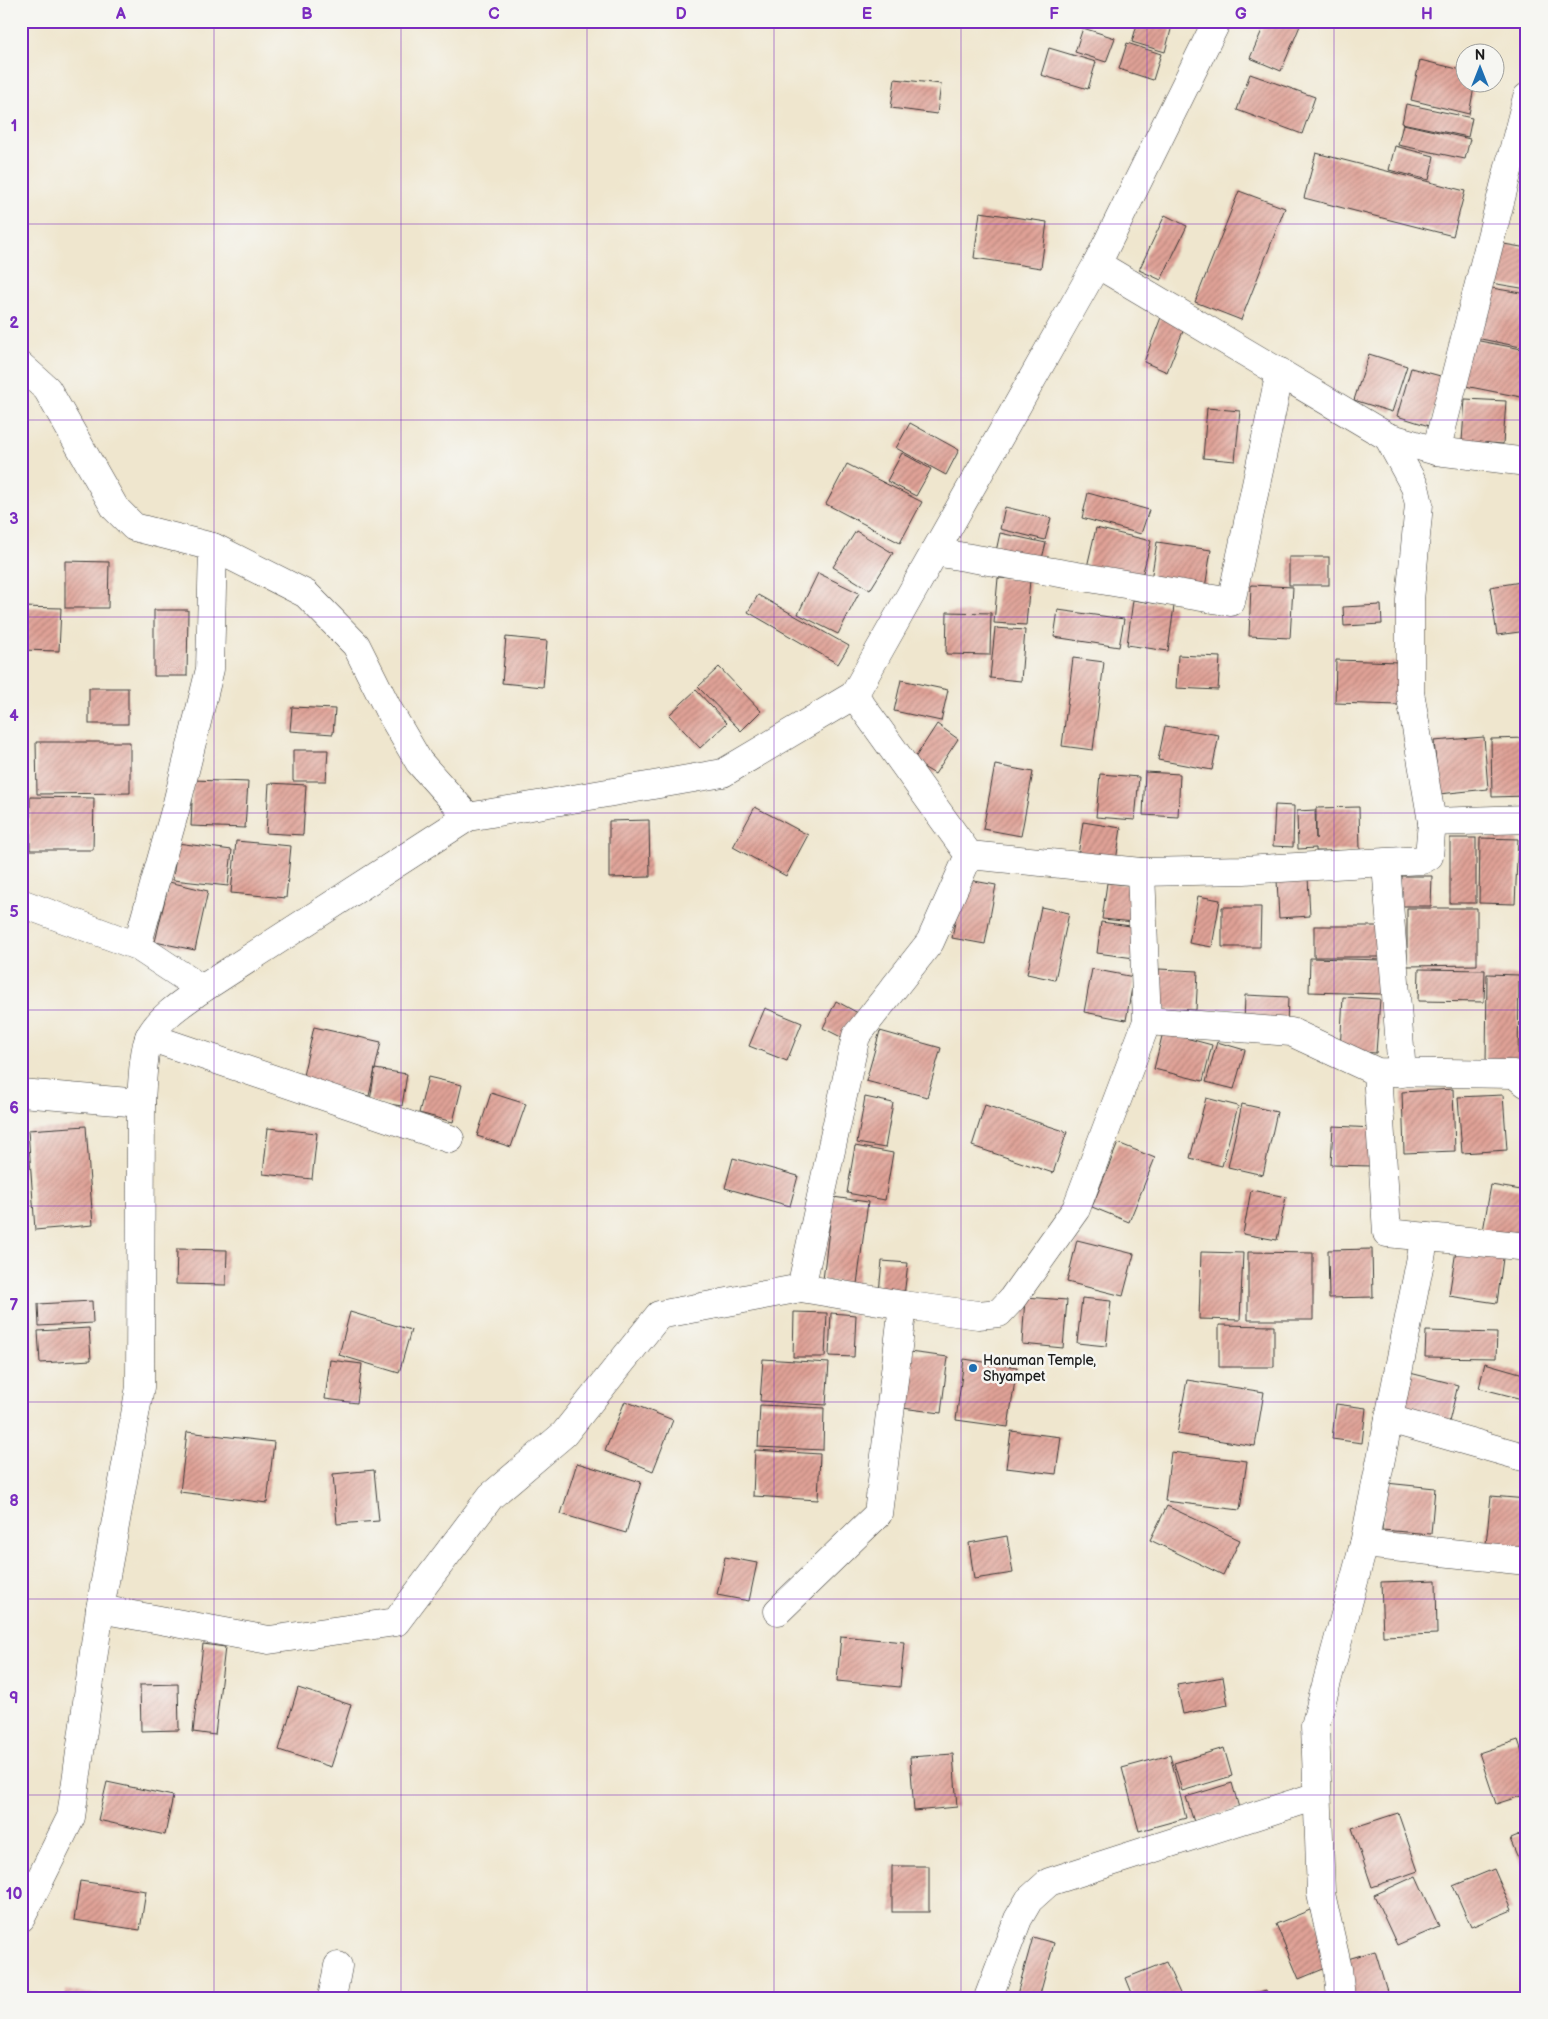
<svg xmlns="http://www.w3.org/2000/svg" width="1548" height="2019" font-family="'Balsamiq Sans',sans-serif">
  <defs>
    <pattern id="building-hatch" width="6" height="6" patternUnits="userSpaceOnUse" patternTransform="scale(1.25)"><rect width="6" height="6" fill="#e0a297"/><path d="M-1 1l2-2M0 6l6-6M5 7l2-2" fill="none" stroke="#b5837a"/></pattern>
  </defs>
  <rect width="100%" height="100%" fill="#f6f6f2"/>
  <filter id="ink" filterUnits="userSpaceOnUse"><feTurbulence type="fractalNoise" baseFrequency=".02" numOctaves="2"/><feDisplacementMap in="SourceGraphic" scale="10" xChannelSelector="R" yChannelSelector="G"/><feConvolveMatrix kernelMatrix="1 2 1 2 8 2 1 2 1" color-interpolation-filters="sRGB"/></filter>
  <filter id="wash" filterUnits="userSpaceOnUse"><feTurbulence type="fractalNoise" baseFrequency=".0096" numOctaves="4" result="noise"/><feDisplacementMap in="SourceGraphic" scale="20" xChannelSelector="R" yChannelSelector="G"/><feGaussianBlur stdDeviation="1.12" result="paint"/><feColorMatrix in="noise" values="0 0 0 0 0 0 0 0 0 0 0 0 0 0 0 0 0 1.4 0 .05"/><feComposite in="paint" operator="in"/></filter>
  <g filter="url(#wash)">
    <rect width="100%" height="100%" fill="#efe6ce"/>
    <g id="blocks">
      <g fill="url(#building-hatch)">
        <polygon points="1138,21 1173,22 1165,52 1132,42"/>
        <polygon points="1266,21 1302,21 1281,71 1250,58"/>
        <polygon points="1083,28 1115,38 1106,62 1075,52"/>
        <polygon points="1127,43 1161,54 1153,80 1119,69"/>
        <polygon points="1049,48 1096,62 1088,89 1041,75"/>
        <polygon points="1420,60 1466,71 1466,82 1475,82 1469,114 1411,100"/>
        <polygon points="1250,74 1315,97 1302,134 1237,110"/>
        <polygon points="895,79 941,84 937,114 891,108"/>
        <polygon points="1406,104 1472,118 1468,137 1402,123"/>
        <polygon points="1403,124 1470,139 1465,159 1398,145"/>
        <polygon points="1395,146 1434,156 1429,180 1389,170"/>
        <polygon points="1316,153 1465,191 1453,236 1304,198"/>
        <polygon points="1239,191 1285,208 1241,320 1195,302"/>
        <polygon points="980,212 1047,222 1041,268 974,258"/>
        <polygon points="1165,215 1187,226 1161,280 1139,270"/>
        <polygon points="1498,243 1527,248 1527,289 1491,283"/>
        <polygon points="1486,287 1527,294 1526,348 1476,338"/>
        <polygon points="1163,312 1187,321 1167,372 1144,362"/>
        <polygon points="1469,339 1527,350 1526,398 1460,385"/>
        <polygon points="1369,354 1407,366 1392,412 1354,400"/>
        <polygon points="1411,368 1444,377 1429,426 1397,416"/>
        <polygon points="1465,399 1506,401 1503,444 1462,441"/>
        <polygon points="1207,408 1240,411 1235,461 1203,458"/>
        <polygon points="910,423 959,450 946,475 896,448"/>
        <polygon points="902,453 931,469 916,496 887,481"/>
        <polygon points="847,464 922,502 900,543 826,504"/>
        <polygon points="1088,493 1149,510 1141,534 1082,518"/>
        <polygon points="1005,507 1051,518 1045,540 1000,529"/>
        <polygon points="1096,528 1151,541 1141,580 1087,567"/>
        <polygon points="856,531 893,553 870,590 833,567"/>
        <polygon points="1000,533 1046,543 1040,566 995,556"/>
        <polygon points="1157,542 1211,550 1205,588 1151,580"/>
        <rect x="1289" y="557" width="40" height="28"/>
        <polygon points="65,561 109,562 108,608 65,608"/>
        <polygon points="818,573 859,593 838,634 798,614"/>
        <polygon points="998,578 1030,580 1026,625 994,623"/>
        <polygon points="1527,581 1527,631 1497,635 1490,587"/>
        <polygon points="1251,585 1293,587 1290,638 1249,636"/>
        <polygon points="758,595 849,646 838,664 748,612"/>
        <polygon points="1133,600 1174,606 1168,651 1127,645"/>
        <polygon points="1381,605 1382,624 1344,626 1343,607"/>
        <polygon points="21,607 61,608 59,651 21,650"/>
        <polygon points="154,610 188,610 187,676 154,676"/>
        <polygon points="1058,610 1124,619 1119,647 1054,637"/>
        <polygon points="947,612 991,613 990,655 946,654"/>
        <polygon points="995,628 1025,630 1021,681 990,678"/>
        <polygon points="506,637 547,641 543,687 502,683"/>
        <polygon points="1178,655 1220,657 1218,690 1176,688"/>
        <polygon points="1073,658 1104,662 1093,750 1062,746"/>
        <polygon points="1336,660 1400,662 1399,705 1335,703"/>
        <polygon points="719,667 761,711 741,731 698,687"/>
        <polygon points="901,680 948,690 941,721 894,711"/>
        <rect x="89" y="688" width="39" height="36"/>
        <polygon points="696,690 727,723 700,748 669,715"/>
        <polygon points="292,707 335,709 333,734 290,731"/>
        <polygon points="937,724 958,739 935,774 913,761"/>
        <polygon points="1165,726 1219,735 1212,770 1158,760"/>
        <polygon points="1484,737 1488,789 1439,794 1434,741"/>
        <polygon points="1527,738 1527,796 1492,797 1491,739"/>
        <polygon points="36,742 130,742 130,793 37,794"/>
        <polygon points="293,750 328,750 326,781 293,781"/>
        <polygon points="995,765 1033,772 1021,836 983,829"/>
        <polygon points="1145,772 1180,774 1178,817 1143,815"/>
        <polygon points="1100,774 1139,777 1135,820 1096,817"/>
        <polygon points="193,780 248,782 245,828 191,826"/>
        <polygon points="269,783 306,785 303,835 266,833"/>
        <polygon points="30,797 94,798 93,850 30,850"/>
        <polygon points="1275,805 1294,806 1293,847 1273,846"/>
        <polygon points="755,807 808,835 786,876 733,847"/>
        <polygon points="1359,807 1360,851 1316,851 1316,848 1298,849 1297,811 1315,810 1316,839 1316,808"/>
        <polygon points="649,820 650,877 609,878 609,821"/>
        <polygon points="1083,822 1121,828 1116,861 1078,855"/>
        <rect x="1450" y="838" width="26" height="65"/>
        <polygon points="1480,838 1518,839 1515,904 1479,903"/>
        <polygon points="236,841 291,846 286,898 231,893"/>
        <polygon points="177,843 232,850 228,886 173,880"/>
        <polygon points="1399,876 1432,876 1431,906 1399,906"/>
        <polygon points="1308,877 1310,916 1279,918 1277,880"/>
        <polygon points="963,879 996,885 985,944 952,938"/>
        <polygon points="169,882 208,891 195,950 155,942"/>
        <polygon points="1107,883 1139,886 1135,922 1102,919"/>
        <polygon points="1198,896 1220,900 1212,947 1189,943"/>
        <polygon points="1041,907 1069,913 1055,980 1027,974"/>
        <polygon points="1222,907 1261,907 1260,947 1222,947"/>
        <polygon points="1407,908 1477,908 1477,965 1407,966"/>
        <polygon points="1101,922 1138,927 1134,958 1097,953"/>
        <rect x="1314" y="926" width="68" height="31"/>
        <polygon points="1310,958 1382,960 1382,994 1309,992"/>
        <polygon points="1092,969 1134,977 1126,1020 1084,1012"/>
        <polygon points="1159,969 1198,971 1196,1010 1157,1009"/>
        <polygon points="1419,969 1485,970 1484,1002 1418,1001"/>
        <polygon points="1487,974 1519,975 1518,1067 1486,1066"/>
        <polygon points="1245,995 1288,997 1287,1027 1244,1024"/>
        <polygon points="1343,997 1380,999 1376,1053 1340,1051"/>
        <polygon points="836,1001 858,1013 845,1039 823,1028"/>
        <polygon points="765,1008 802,1023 787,1061 749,1046"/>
        <polygon points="314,1027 381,1042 369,1096 302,1080"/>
        <polygon points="880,1031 941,1048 927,1097 866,1081"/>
        <polygon points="1163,1032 1212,1045 1203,1081 1154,1069"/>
        <polygon points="1217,1042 1245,1050 1234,1089 1206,1082"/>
        <polygon points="375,1069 407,1074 402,1106 370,1101"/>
        <polygon points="428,1077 462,1085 453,1122 419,1113"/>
        <polygon points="1453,1089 1455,1151 1404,1153 1402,1092"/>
        <polygon points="491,1093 526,1104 511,1147 477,1136"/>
        <polygon points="1503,1095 1507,1150 1462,1153 1458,1097"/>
        <polygon points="865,1097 893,1103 885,1148 857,1143"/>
        <polygon points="1206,1098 1238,1106 1222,1166 1190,1158"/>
        <polygon points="1242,1104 1277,1112 1263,1175 1228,1167"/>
        <polygon points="985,1105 1067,1132 1053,1173 972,1146"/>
        <polygon points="86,1126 93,1225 35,1230 28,1130"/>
        <polygon points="1333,1126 1374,1128 1371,1166 1331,1165"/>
        <polygon points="268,1128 317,1133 312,1179 263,1174"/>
        <polygon points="1118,1143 1155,1158 1129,1222 1092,1207"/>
        <polygon points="855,1146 893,1153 885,1200 847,1193"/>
        <polygon points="733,1158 798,1176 790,1206 725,1188"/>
        <polygon points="1491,1185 1527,1191 1527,1238 1483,1231"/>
        <polygon points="1251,1190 1286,1197 1277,1240 1243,1234"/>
        <polygon points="833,1197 868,1202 857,1284 823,1280"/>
        <polygon points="1077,1240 1134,1254 1123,1296 1067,1282"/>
        <polygon points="1457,1244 1504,1251 1497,1303 1449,1296"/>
        <polygon points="177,1249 227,1250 226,1285 176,1284"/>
        <polygon points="1372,1249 1373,1297 1329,1298 1328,1250"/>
        <polygon points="1201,1252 1243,1253 1240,1320 1199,1319"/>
        <polygon points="1248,1252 1313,1253 1313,1320 1248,1320"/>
        <polygon points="882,1261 908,1263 904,1296 879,1293"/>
        <polygon points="1025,1297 1067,1300 1063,1348 1022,1344"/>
        <polygon points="1082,1298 1111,1301 1106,1346 1077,1343"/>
        <polygon points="92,1301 93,1323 39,1326 38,1304"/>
        <polygon points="350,1312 411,1330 399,1373 339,1355"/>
        <polygon points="794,1312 827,1313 825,1357 793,1357"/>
        <polygon points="831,1313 856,1315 854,1357 829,1356"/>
        <polygon points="1219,1325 1274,1326 1274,1367 1219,1367"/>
        <polygon points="89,1328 91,1360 40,1363 38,1331"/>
        <polygon points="1426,1331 1497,1333 1496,1358 1425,1357"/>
        <polygon points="909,1352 948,1357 941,1413 902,1408"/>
        <polygon points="763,1359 829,1363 826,1405 760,1401"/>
        <polygon points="964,1359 1017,1367 1008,1427 956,1420"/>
        <polygon points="330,1360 362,1364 357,1403 325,1399"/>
        <polygon points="1485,1363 1527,1375 1526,1400 1479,1388"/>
        <polygon points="1410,1373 1458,1385 1449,1422 1402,1411"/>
        <polygon points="1187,1380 1264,1392 1255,1446 1177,1434"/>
        <polygon points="625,1401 673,1420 653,1471 605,1451"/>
        <polygon points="1336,1404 1366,1408 1362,1443 1332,1439"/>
        <polygon points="760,1405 824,1408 823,1450 758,1447"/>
        <polygon points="1011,1431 1061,1437 1056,1474 1006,1468"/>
        <polygon points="187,1432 274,1442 267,1503 180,1492"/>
        <polygon points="755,1450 820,1454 818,1500 753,1496"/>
        <polygon points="1171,1452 1247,1461 1240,1510 1165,1501"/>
        <polygon points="577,1463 641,1482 626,1533 561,1514"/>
        <polygon points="374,1470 379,1521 337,1524 333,1474"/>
        <polygon points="1386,1483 1435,1488 1431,1534 1382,1530"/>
        <polygon points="1491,1496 1527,1499 1527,1548 1486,1544"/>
        <polygon points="1167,1506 1240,1540 1223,1575 1150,1540"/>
        <polygon points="1007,1536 1013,1573 974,1579 969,1543"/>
        <polygon points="725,1557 757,1563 749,1601 717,1595"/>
        <polygon points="1436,1580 1437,1634 1383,1636 1381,1582"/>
        <polygon points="841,1636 904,1642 900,1687 837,1681"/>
        <polygon points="203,1644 225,1647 215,1735 193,1732"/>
        <polygon points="1223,1677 1228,1705 1183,1714 1177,1685"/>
        <polygon points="178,1684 179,1730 141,1731 140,1685"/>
        <polygon points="298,1688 351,1705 331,1767 279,1750"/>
        <polygon points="1518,1740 1527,1766 1527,1794 1496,1804 1479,1753"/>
        <polygon points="1224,1748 1232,1776 1182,1791 1174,1763"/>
        <polygon points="953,1754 957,1807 914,1811 910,1757"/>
        <polygon points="1170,1755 1186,1818 1139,1831 1122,1768"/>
        <polygon points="107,1782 173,1796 165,1835 98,1820"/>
        <polygon points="1232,1783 1239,1808 1194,1822 1186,1797"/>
        <polygon points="1398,1813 1418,1871 1372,1887 1352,1828"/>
        <polygon points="1527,1832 1527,1879 1510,1839"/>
        <rect x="892" y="1866" width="37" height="46"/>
        <polygon points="1494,1869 1512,1910 1471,1927 1453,1886"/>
        <polygon points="1416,1876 1439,1927 1397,1945 1374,1895"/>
        <polygon points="80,1881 146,1891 140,1930 74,1920"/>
        <polygon points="1310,1910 1333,1965 1299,1979 1276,1924"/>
        <polygon points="1033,1937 1054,1943 1039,1998 1016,1998"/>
        <polygon points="1375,1951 1389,1998 1352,1998 1341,1961"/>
        <polygon points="1166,1962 1182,1998 1134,1998 1126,1978"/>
        <polygon points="66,1990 99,1995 99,1998 65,1998"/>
        <polygon points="1266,1990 1268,1998 1243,1998 1243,1997"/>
      </g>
    </g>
  </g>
  <g filter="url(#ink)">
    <use href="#blocks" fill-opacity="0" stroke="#3c3a37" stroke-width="1"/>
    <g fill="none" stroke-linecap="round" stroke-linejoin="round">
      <defs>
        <g id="minor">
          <polyline points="1097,264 1388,437 1436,451 1527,462"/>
          <polyline points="21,366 47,389 115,508 134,527 213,547 210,669 176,807 137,946"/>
          <polyline points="1436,451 1527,97"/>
          <polyline points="213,547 306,594 356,645 388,709 419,762 468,817"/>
          <polyline points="935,552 1231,602 1280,372"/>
          <polyline points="854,695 969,855 1141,872 1244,870 1422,860 1429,856 1432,822 1410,692 1410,600 1419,504 1415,487 1388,437"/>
          <polyline points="1432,822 1527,819"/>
          <polyline points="1386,864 1402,1073"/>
          <polyline points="21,903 137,946 202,989"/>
          <polyline points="1147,1021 1291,1032 1377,1072 1514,1074 1527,1084"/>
          <polyline points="149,1037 450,1139"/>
          <polyline points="1377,1072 1387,1233 1519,1246"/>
          <polyline points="21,1093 141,1103"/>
          <polyline points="801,1288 856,1036 930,942 969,855"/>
          <polyline points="1389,1419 1527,1458"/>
          <polyline points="1364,1544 1527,1561"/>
          <polyline points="100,1609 269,1640 396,1622 491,1496 564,1434 659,1315 801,1288 903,1305 978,1315 999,1313 1012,1299 1076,1209 1147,1021 1141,872"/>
          <polyline points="778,1611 878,1514 903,1305"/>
          <path d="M21,1918l50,-101 29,-208 40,-222 1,-284c1,-15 2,-55 9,-67 11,-20 34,-34 52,-47l266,-172 255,-44 131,-78 243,-431 120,-243"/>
          <polyline points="332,1998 338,1966"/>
          <polyline points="988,1998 1018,1919 1029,1900 1049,1882 1317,1796"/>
          <polyline points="1341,1998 1338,1969 1321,1894 1315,1726 1364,1544 1425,1237"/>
        </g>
      </defs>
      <use href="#minor" stroke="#3c3a37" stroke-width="29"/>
      <use href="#minor" stroke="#fff" stroke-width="28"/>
    </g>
  </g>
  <path fill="none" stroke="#7b2cbf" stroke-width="1" stroke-opacity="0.55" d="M214,21v1977M401,21v1977M587,21v1977M774,21v1977M961,21v1977M1147,21v1977M1334,21v1977M21,224h1506M21,420h1506M21,617h1506M21,813h1506M21,1010h1506M21,1206h1506M21,1402h1506M21,1599h1506M21,1795h1506"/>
  <circle fill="#1f6fb2" stroke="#f6f6f2" stroke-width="2" cx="973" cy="1368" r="5"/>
  <g text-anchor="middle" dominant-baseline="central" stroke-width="5" stroke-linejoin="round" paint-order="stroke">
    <g font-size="14" fill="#1c1c1c" stroke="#f6f6f2" text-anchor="start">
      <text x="983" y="1360">Hanuman Temple,<tspan x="983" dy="16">Shyampet</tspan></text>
    </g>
  </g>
  <rect width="1548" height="2019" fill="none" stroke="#f6f6f2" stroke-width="55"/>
  <g transform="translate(1480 68)"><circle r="24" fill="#f6f6f2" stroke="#9f9f9c"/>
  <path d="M0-4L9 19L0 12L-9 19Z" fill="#1f6fb2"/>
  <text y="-8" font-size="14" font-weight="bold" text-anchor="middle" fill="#1c1c1c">N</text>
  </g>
  <rect x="28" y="28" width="1492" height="1964" fill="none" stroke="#7b2cbf" stroke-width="2"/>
  <g font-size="16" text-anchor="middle" font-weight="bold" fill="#7b2cbf">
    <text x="121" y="19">A</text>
    <text x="307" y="19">B</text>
    <text x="494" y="19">C</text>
    <text x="681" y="19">D</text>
    <text x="867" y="19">E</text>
    <text x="1054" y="19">F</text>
    <text x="1241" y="19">G</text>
    <text x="1427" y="19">H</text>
    <text x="14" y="131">1</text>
    <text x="14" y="328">2</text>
    <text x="14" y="524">3</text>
    <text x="14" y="721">4</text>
    <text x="14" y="917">5</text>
    <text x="14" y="1113">6</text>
    <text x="14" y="1310">7</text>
    <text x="14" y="1506">8</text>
    <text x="14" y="1703">9</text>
    <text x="14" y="1899">10</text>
  </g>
</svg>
